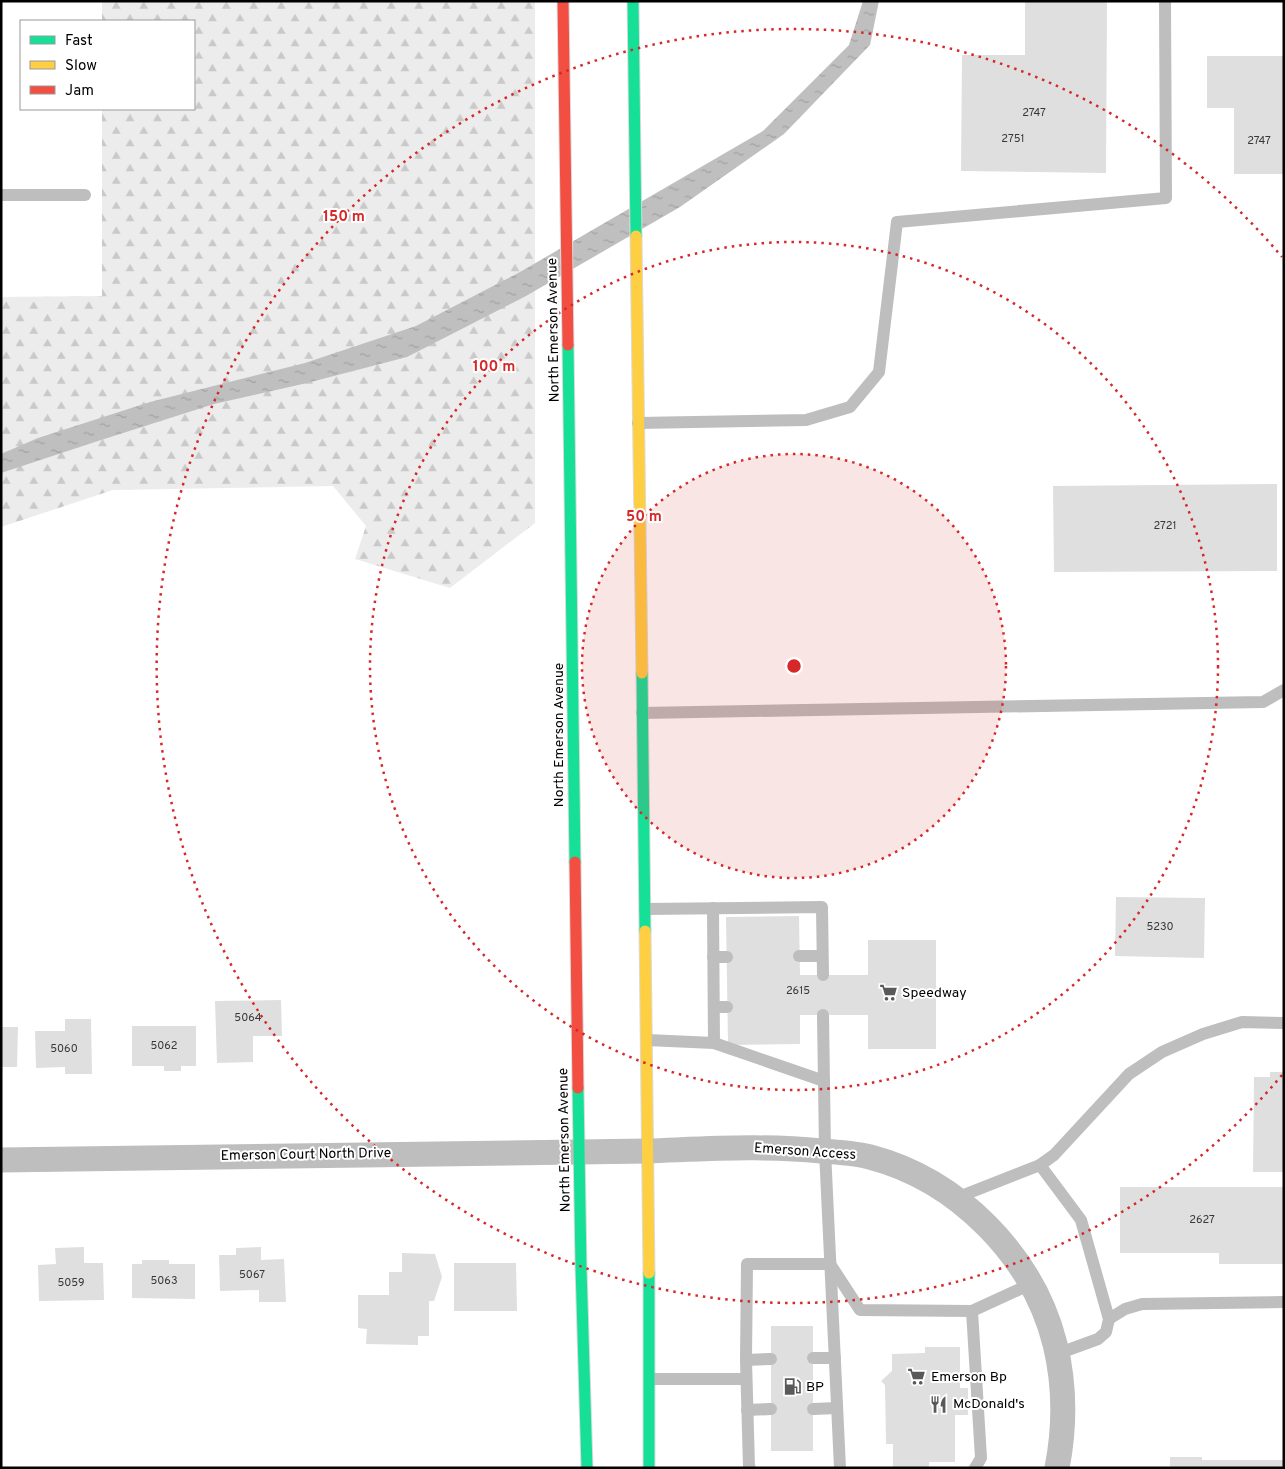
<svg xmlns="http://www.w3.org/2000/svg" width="1285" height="1469" font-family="Overpass,sans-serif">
  <defs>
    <pattern id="forest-firs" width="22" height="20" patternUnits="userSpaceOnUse" patternTransform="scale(1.25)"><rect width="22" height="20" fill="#ececec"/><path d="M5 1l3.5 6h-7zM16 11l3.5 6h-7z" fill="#c9c9c9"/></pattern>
    <pattern id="water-ripples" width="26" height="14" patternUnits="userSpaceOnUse" patternTransform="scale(1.25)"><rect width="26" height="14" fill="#bfbfbf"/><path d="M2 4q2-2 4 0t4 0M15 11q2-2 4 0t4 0" fill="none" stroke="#a2a2a2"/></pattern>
  </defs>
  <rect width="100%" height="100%" fill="#fff"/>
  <polygon fill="url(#forest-firs)" points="102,1 535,1 535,523 450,588 355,559 366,526 333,486 113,490 1,527 1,297 102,296 102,109 194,109 194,21 102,21"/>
  <polygon fill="url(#water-ripples)" points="863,1 879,1 870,45 784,134 680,207 526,296 407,357 307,383 214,404 98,441 1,473 1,454 38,438 150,402 305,363 416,326 520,272 763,131 849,45"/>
  <g fill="#dfdfdf">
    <polygon points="1025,1 1107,1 1106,173 961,171 962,55 1025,55"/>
    <polygon points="1207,56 1284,56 1284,174 1234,174 1234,108 1207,108"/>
    <polygon points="1277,484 1277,571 1054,572 1053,486"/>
    <polygon points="1116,897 1205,898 1204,958 1115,956"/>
    <polygon points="799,916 800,975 868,975 868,940 936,940 936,1049 868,1049 868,1015 800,1015 800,1044 728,1045 726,917"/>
    <polygon points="281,1000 282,1036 253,1036 253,1062 217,1063 215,1001"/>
    <polygon points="65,1019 91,1019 92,1074 65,1074 65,1067 36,1068 35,1031 65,1031"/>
    <polygon points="132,1026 196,1026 196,1066 181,1066 181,1071 164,1071 164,1066 132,1066"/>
    <polygon points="1,1027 18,1027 17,1067 1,1067"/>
    <polygon points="1270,1072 1283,1072 1284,1172 1253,1172 1254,1077 1270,1077"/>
    <polygon points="1120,1187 1284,1187 1284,1264 1219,1264 1219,1253 1120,1253"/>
    <polygon points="84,1247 84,1263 103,1263 104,1300 39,1301 38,1265 56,1264 55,1248"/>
    <polygon points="261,1247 261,1260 284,1259 286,1302 259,1302 259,1290 220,1291 219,1255 236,1255 236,1248"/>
    <polygon points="402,1253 435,1254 442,1277 434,1301 429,1301 429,1336 418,1336 418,1345 366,1344 367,1329 358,1328 358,1295 389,1295 389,1272 402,1272"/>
    <polygon points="142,1260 169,1260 169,1264 195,1264 195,1299 132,1298 132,1264 142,1264"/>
    <polygon points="454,1263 516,1263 517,1311 454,1311"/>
    <rect x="771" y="1326" width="42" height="125"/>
    <polygon points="925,1347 960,1347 960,1388 968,1388 968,1415 955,1415 955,1462 929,1462 929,1468 893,1468 893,1444 886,1444 885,1385 881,1381 892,1371 892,1354 925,1353"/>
    <polygon points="1170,1457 1202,1457 1202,1460 1284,1460 1284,1468 1170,1468"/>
  </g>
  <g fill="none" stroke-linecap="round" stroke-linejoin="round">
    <defs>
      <g id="fast">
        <polyline points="633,1 636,236"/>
        <polyline points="568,345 575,862"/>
        <polyline points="642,673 645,931"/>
        <polyline points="578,1088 581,1267 587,1468"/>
        <polyline points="649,1273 649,1468"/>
      </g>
      <g id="slow">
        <polyline points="636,236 642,673"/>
        <polyline points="645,931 649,1273"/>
      </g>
      <g id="jam">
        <polyline points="563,1 568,345"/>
        <polyline points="575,862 578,1088"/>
      </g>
    </defs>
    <use href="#fast" stroke="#dbdbdb" stroke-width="13"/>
    <use href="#slow" stroke="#dbdbdb" stroke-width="13"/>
    <use href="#jam" stroke="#dbdbdb" stroke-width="13"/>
    <g stroke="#bebebe" stroke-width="12">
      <polyline points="1,195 85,195"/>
      <polyline points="638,423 806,420 850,407 879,372 897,222 1166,198 1165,1"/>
      <polyline points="642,713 1263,702 1284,690"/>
      <polyline points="645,909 822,907 823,975"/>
      <polyline points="799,956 822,956"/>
      <polyline points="713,957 727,957"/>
      <polyline points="714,1007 727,1007"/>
      <polyline points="823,1015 825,1151 840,1468"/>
      <polyline points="647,1040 714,1043 713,908"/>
      <polyline points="714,1043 824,1081"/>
      <polyline points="1040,1165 1081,1220 1109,1319 1106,1332 1098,1339 1057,1354"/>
      <polyline points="956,1198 1040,1165 1054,1155 1129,1074 1162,1052 1203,1034 1242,1022 1284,1023"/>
      <polyline points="830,1264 860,1310 972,1311 981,1458 975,1468"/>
      <polyline points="972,1311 1031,1284"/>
      <polyline points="1109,1319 1125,1309 1142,1304 1284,1302"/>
      <polyline points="813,1358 835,1358"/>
      <polyline points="746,1360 771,1359"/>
      <polyline points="650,1379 746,1379"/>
      <polyline points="813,1409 837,1408"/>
      <polyline points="747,1410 771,1409"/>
      <polyline points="750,1468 749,1467 746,1360 747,1264 830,1264"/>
    </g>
    <path stroke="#bebebe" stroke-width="25" d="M1,1160l647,-9c58,-2 116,-6 173,0 17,1 33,2 49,6 88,23 163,99 185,187 10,41 10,83 2,124"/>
    <use href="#fast" stroke="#16e098" stroke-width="11"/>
    <use href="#slow" stroke="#ffcf43" stroke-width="11"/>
    <use href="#jam" stroke="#f24e42" stroke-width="11"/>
  </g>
  <circle cx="794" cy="666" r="212" fill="#d62828" fill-opacity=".12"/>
  <g fill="none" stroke="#d62828" stroke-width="2.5" stroke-dasharray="2.5 5">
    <circle cx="794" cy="666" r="212"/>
    <circle cx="794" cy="666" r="424"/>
    <path d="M1282 1075A637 637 0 1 1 1282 257"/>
  </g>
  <defs>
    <symbol id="supermarket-bare" viewBox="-9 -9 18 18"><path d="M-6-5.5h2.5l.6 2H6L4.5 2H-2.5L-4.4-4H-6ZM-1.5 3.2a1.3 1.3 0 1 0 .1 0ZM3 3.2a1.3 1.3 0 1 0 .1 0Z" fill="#595959" stroke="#fff" stroke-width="2.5" paint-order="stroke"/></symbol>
    <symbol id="fuel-bare" viewBox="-9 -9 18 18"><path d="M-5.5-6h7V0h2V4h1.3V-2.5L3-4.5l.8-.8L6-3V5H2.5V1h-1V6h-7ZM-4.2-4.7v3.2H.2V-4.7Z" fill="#595959" stroke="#fff" stroke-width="2.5" paint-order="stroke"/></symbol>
    <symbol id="restaurant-bare" viewBox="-9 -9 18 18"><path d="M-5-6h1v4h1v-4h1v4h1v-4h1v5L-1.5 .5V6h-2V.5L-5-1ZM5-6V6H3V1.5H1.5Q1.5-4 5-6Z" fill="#595959" stroke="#fff" stroke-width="2.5" paint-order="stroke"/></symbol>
  </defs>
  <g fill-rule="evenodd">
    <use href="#supermarket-bare" x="876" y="980" width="25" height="25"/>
    <use href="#supermarket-bare" x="904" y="1364" width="25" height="25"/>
    <use href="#fuel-bare" x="780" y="1374" width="25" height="25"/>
    <use href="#restaurant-bare" x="926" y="1392" width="25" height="25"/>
  </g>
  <g text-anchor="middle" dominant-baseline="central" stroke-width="4" stroke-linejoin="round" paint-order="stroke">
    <g font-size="11" fill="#383838">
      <text x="1034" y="113">2747</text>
      <text x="1013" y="139">2751</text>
      <text x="1259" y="141">2747</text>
      <text x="1165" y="526">2721</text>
      <text x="1160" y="927">5230</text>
      <text x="798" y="991">2615</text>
      <text x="248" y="1018">5064</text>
      <text x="164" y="1046">5062</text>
      <text x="64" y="1049">5060</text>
      <text x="1202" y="1220">2627</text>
      <text x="252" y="1275">5067</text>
      <text x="164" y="1281">5063</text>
      <text x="71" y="1283">5059</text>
    </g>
    <g font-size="14" fill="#000" stroke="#fff">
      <text transform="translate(554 330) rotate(-91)">North Emerson Avenue</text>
      <text transform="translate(559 735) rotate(-90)">North Emerson Avenue</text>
      <text transform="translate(565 1140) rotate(-91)">North Emerson Avenue</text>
      <text transform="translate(805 1152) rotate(4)">Emerson Access</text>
      <text transform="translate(306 1155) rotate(-1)">Emerson Court North Drive</text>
    </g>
    <g font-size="14" fill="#000" stroke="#fff" text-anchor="start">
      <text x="902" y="993">Speedway</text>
      <text x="931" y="1377">Emerson Bp</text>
      <text x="806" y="1387">BP</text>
      <text x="953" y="1404">McDonald's</text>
    </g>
  </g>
  <circle cx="794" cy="666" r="8" fill="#d62828" stroke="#fff" stroke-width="2.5"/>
  <g font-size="15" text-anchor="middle" font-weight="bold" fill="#d62828" stroke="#fff" stroke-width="4" stroke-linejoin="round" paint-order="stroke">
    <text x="344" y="221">150 m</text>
    <text x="494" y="371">100 m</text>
    <text x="644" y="521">50 m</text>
  </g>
  <rect width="1285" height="1469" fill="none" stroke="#000000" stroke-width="5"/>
  <rect x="20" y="20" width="175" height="90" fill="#ffffff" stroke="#999999"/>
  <rect x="30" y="36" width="25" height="8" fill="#16e098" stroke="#999999"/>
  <text x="65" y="45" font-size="15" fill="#000000">Fast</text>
  <rect x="30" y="61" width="25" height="8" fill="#ffcf43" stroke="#999999"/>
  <text x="65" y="70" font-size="15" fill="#000000">Slow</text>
  <rect x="30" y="86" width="25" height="8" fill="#f24e42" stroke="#999999"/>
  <text x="65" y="95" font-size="15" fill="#000000">Jam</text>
</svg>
